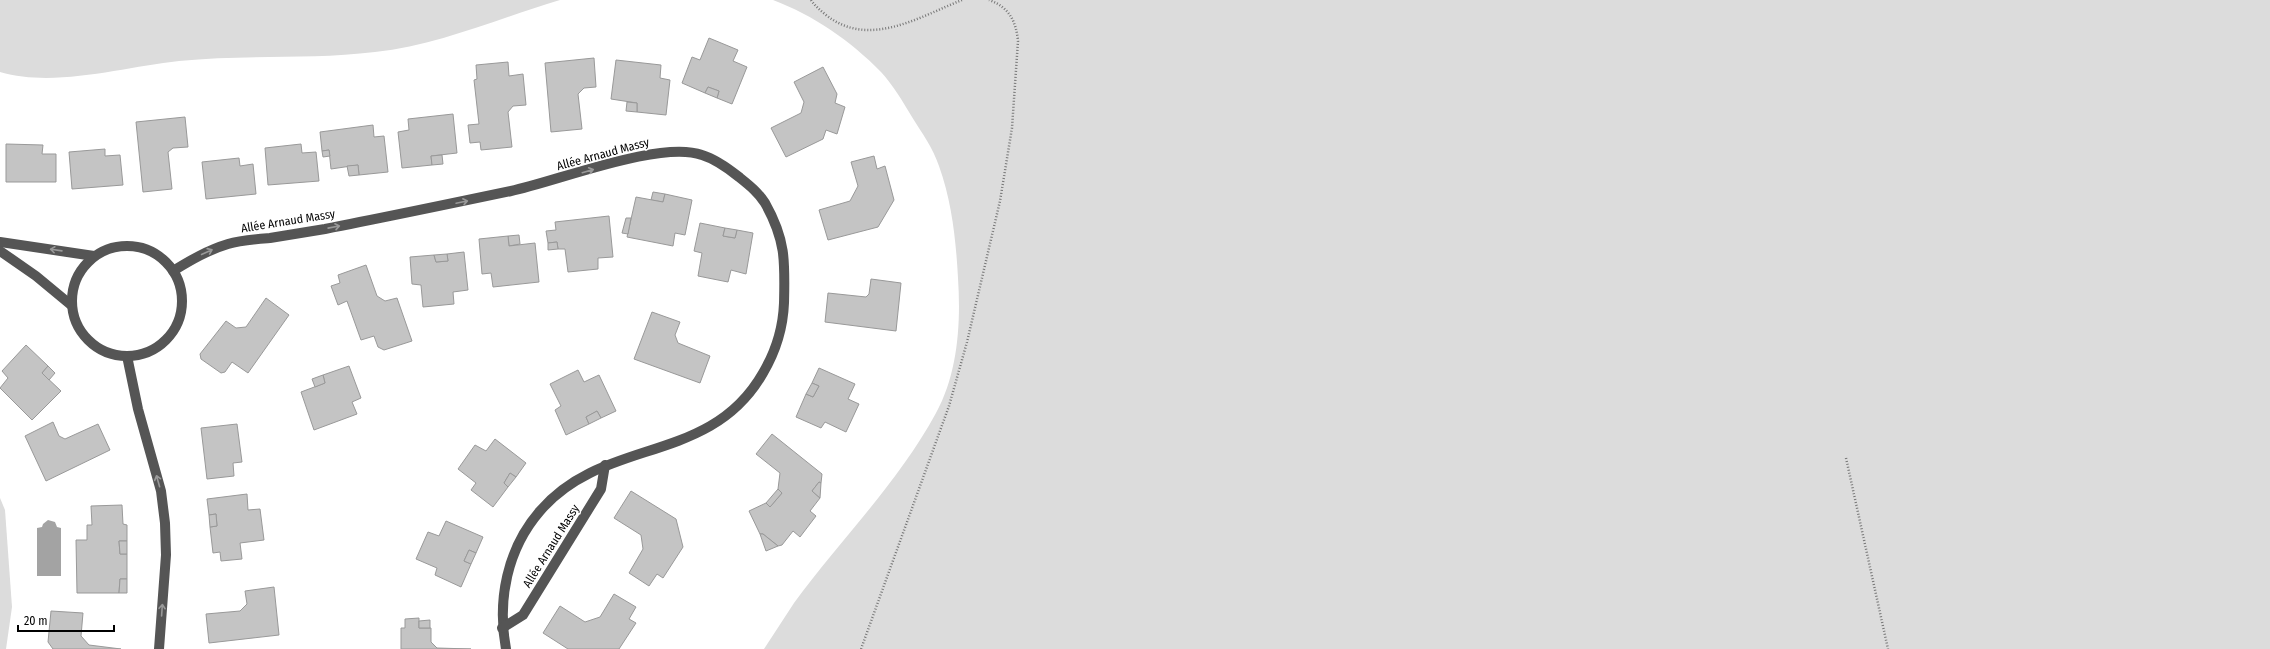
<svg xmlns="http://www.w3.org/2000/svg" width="2270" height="649" font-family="'Fira Sans Condensed',sans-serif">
  <rect width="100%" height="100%" fill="#fff"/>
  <g fill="#dcdcdc">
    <path d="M0,0h560c-61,18 -121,45 -185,52 -65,8 -130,2 -196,9 -56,6 -124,27 -179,11z"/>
    <path d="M773,0h1497v649h-1506c10,-15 20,-31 30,-46 47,-64 104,-120 142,-190 22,-40 25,-90 22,-135 -2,-37 -6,-76 -19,-112 -6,-18 -17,-33 -27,-49 -9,-15 -19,-32 -31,-45 -30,-31 -68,-57 -108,-72z"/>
    <polygon points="0,498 5,510 12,607 6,649 0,649"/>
  </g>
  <polygon fill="#a3a3a3" points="48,520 55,522 57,527 61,528 61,576 37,576 37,528 42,527 43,524"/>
  <g fill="#c4c4c4" stroke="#999">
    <polygon points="709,38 738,50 733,61 747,67 732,104 717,98 719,91 708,87 705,93 682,83 692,57 700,60"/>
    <polygon points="594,58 596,87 584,88 578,94 582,129 551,132 545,63"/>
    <polygon points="616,60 661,65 660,78 670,80 666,115 637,112 637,103 611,99"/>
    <polygon points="508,62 509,76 523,74 526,105 513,106 508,112 512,147 481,150 480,142 470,143 468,125 479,124 474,80 477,79 476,65"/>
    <polygon points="823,67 837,94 835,103 845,107 837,134 826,130 823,139 786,157 771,128 801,113 804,102 794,82"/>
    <polygon points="708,87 719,91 717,98 705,93"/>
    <polygon points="627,102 637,103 637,112 626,111"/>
    <polygon points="453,114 457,153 431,156 432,165 402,168 398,132 409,130 408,119"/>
    <polygon points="185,117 188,147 173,148 168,152 172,189 143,192 136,122"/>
    <polygon points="373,125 374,137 384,136 388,172 359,175 358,165 331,169 329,150 322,151 320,132"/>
    <polygon points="6,144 43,145 42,154 56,154 56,182 6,182"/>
    <polygon points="301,144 302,153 316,152 319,181 268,185 265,148"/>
    <polygon points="105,149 105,156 120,155 123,185 72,189 69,152"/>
    <polygon points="329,150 330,156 323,157 322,151"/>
    <polygon points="442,155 443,164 432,165 431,156"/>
    <polygon points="874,156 877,169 885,166 894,200 878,227 828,240 819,210 850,201 858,186 851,162"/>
    <polygon points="239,158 240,166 253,164 256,194 206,199 202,162"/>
    <polygon points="358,165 359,175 349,176 347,166"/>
    <polygon points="653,192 665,194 663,202 651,200"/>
    <polygon points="665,194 692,200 685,235 675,233 673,246 627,237 636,197 663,202"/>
    <polygon points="609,216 613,257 598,258 598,269 568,272 565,249 558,249 557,242 548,243 546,231 556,230 555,222"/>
    <polygon points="626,218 631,218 628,234 622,233"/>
    <polygon points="700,223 725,228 723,236 735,238 737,230 753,233 746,274 731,270 728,282 698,276 702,253 694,251"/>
    <polygon points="725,228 737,230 735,238 723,236"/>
    <polygon points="519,235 520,244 509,246 508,236"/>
    <polygon points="508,236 509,246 535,243 539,282 493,287 491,273 482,274 479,239"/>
    <polygon points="557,242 558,249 548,250 548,243"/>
    <polygon points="464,252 468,290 453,292 454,304 423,307 421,285 412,284 410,257 434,255 436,262 448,261 447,254"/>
    <polygon points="447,254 448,261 436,262 434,255"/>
    <polygon points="366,265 377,296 385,301 397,298 412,341 384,350 378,347 374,336 361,340 347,301 338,305 331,286 340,283 338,275"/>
    <polygon points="871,279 901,283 896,331 825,322 828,293 866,297 869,294"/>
    <polygon points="266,298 289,315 248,373 232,362 225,372 221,373 201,359 200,354 226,321 236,328 246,327"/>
    <polygon points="652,312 680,322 675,335 678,343 710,356 700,383 634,359"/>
    <polygon points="26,345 48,366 42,373 61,391 32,420 0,388 8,378 2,371"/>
    <polygon points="48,366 55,373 49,380 42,373"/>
    <polygon points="349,366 361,398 352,402 357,414 314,430 301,392 325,383 323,375"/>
    <polygon points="819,368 855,384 848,399 859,404 846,432 825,422 821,428 796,417 806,394 813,397 819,386 812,383"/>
    <polygon points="578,370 584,382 599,375 616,411 601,418 597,411 586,417 589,424 566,435 555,410 561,406 550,384"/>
    <polygon points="323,375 325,383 315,387 312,379"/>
    <polygon points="812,383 819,386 813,397 806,394"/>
    <polygon points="597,411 601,418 589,424 586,417"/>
    <polygon points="53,422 59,436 65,439 98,424 110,450 46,481 25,436"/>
    <polygon points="237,424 242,462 233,463 234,476 207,479 201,428"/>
    <polygon points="772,434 822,474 821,483 819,482 812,491 820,498 810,511 816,516 800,537 793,531 782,545 778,546 763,534 760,534 749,511 766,503 770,507 782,493 778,489 780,473 756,454"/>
    <polygon points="495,439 526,463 516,477 510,473 504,483 508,487 493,507 471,490 476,483 458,469 475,445 486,451"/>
    <polygon points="510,473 516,477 508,487 504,483"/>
    <polygon points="819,482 821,483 820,498 812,491"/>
    <polygon points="778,489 782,493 770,507 766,503"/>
    <polygon points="631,491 676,519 683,547 663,578 657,574 649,586 629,573 643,549 641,535 614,518"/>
    <polygon points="247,494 248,510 260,509 264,540 240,543 242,559 221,561 220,552 213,553 210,527 217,526 216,514 209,515 207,499"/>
    <polygon points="122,505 123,524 127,525 127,541 119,541 120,554 127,554 127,579 120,579 119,593 77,593 76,540 87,540 87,525 92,525 91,506"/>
    <polygon points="216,514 217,526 210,527 209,515"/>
    <polygon points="446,521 483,537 476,553 469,550 464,561 471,564 461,587 435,575 437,568 416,559 428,532 439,536"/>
    <polygon points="760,534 763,534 778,546 766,551"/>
    <polygon points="119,541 127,541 127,554 120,554"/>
    <polygon points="469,550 476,553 471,564 464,561"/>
    <polygon points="120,579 127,579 127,593 119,593"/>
    <polygon points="274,587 279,635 209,643 206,614 240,611 247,604 245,591"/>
    <polygon points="614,594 636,607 629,619 636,623 619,649 568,649 543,633 560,606 585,622 600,617"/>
    <polygon points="51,611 83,613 81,636 89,645 121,649 53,649 48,642"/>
    <polygon points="419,618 419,628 431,628 431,642 437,648 471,649 401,649 401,628 405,628 405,619"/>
    <polygon points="430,620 430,628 419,628 419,621"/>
  </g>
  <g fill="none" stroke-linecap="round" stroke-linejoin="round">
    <g stroke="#777" stroke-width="2.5" stroke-dasharray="1 2" stroke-linecap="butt">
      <path d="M811,0c4,6 9,10 15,15 43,34 93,2 136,-15"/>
      <polyline points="1846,458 1888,649"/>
      <path d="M861,649l88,-243 18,-64 33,-141 12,-73 6,-87c-2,-20 -9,-34 -29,-41"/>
    </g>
    <g stroke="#555" stroke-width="10">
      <polyline points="0,242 94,256"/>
      <circle cx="127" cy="301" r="55"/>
      <polyline points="0,251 36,276 71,305"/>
      <path d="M173,271c18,-11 35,-21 55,-27 13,-4 29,-5 42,-6 19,-3 37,-6 55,-9 62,-12 124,-25 186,-38 47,-10 149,-51 191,-36 13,4 27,14 37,22 10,8 19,15 26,26 21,37 20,59 19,100 -1,26 -8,48 -21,70 -53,93 -159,63 -223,138 -33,38 -43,89 -34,138"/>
      <polyline points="127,356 138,409 161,491 165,523 166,555 159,649"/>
      <polyline points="502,628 523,615 601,489 605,465"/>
    </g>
  </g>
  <defs><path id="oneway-shaft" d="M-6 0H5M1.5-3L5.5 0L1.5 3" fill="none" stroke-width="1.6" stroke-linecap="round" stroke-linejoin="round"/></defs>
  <g stroke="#999">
    <use href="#oneway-shaft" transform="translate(588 171) rotate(-16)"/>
    <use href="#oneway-shaft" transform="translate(462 202) rotate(-12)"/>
    <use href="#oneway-shaft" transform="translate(334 227) rotate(-11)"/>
    <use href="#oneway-shaft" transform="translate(56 250) rotate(-172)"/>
    <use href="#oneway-shaft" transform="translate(207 252) rotate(-24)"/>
    <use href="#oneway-shaft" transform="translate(158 481) rotate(-106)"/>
    <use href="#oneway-shaft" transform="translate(162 610) rotate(-86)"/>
  </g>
  <g text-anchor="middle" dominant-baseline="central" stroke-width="3" stroke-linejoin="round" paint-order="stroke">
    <g font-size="12" fill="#000" stroke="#fff">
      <text transform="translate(603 154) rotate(-15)">Allée Arnaud Massy</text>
      <text transform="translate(288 221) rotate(-9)">Allée Arnaud Massy</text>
      <text transform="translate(551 546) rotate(-58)">Allée Arnaud Massy</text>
    </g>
  </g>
  <path d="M18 625v6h96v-6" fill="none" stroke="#000000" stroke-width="2"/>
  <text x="24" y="625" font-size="12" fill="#000000" stroke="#ffffff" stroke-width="3" paint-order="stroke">20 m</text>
</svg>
